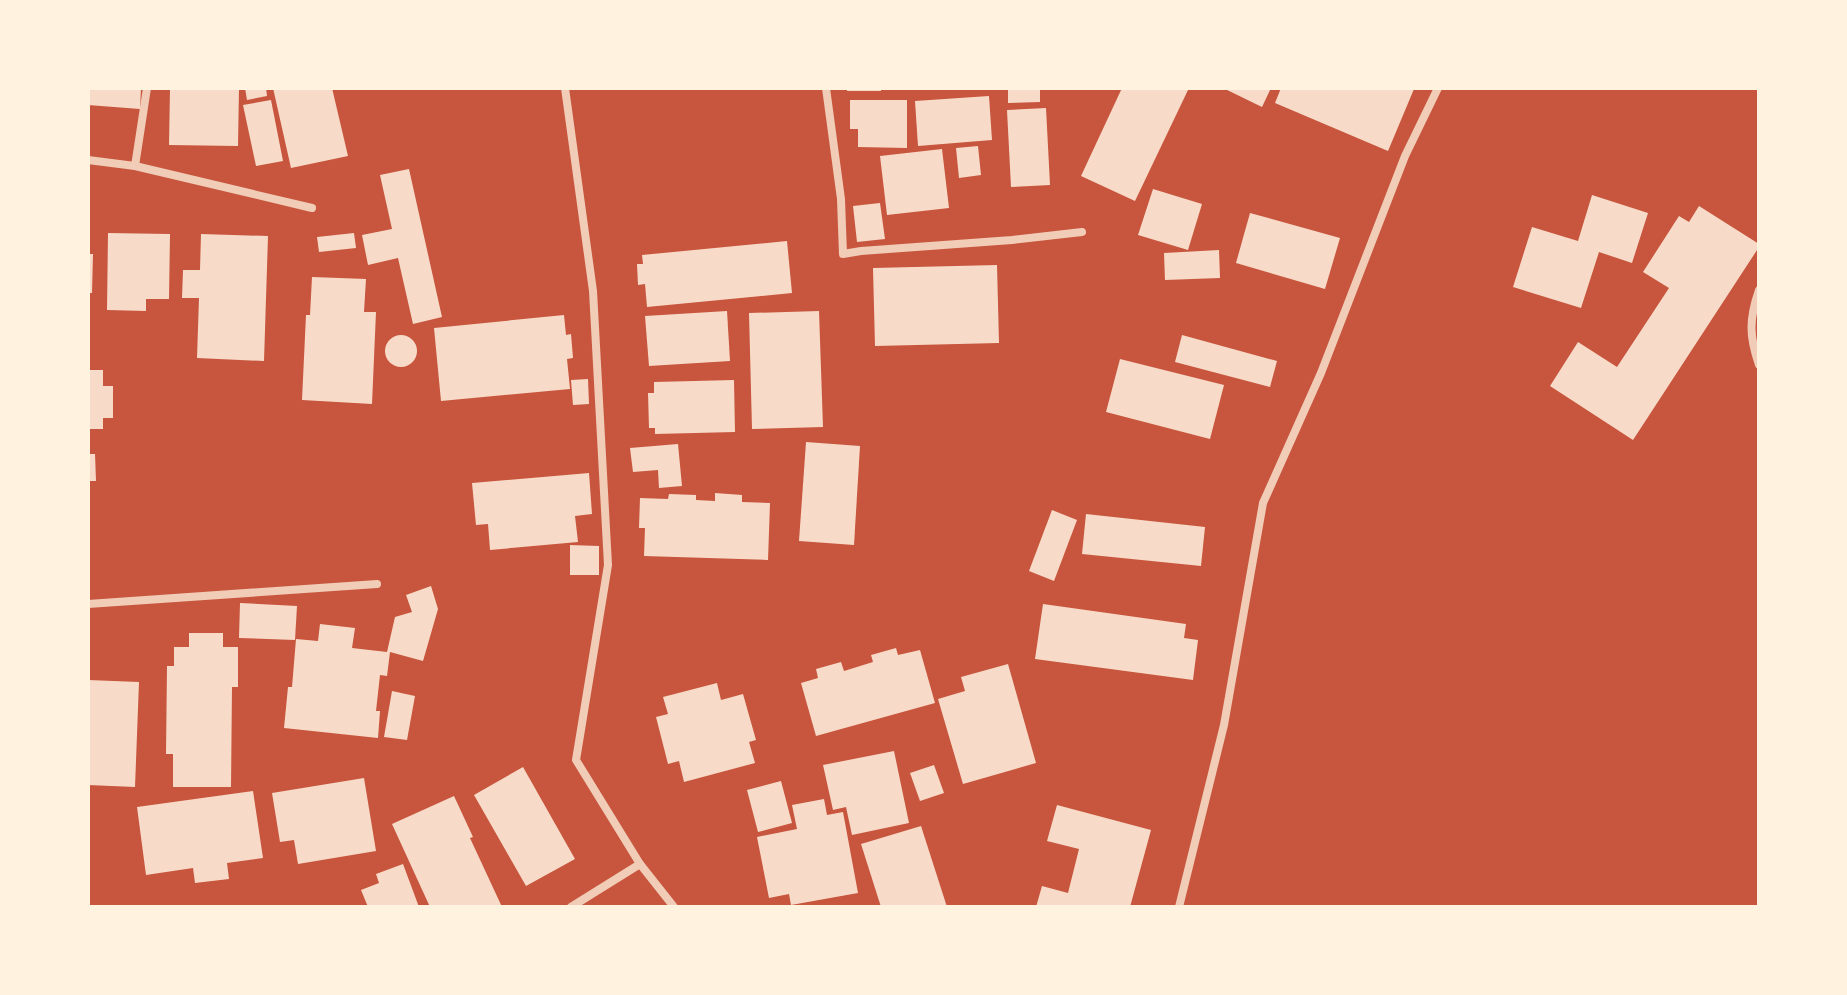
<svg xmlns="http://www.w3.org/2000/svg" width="1847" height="995" font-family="'DejaVu Sans',sans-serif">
  <rect width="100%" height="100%" fill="#c8553d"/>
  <g fill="#f7dbc8">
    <polygon points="88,88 141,88 140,109 88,105"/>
    <polygon points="170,88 239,88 238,146 169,145"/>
    <polygon points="245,88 266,88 267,96 247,100"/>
    <polygon points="273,88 332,88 348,156 291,168"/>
    <rect x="847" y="88" width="34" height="3"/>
    <polygon points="1008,88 1040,88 1040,102 1008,103"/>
    <polygon points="1122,88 1183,88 1188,90 1135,201 1081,176"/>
    <polygon points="1223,88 1271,88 1262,107"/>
    <polygon points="1281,88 1412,88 1414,89 1388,151 1275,103"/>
    <polygon points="989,96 992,140 918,146 915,101"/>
    <polygon points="271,100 283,161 256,166 243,105"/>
    <polygon points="850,100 907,100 907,148 858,147 858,129 850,129"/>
    <polygon points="1046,108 1050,185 1011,187 1007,110"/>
    <polygon points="978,146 981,175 959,178 956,148"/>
    <polygon points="942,149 949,208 887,215 880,156"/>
    <polygon points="409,169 442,317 413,324 398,258 368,265 362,235 392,229 380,175"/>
    <polygon points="1153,189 1202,204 1188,250 1138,235"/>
    <polygon points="1592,195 1648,213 1632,263 1599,252 1581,308 1513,287 1532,227 1578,241"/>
    <polygon points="880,203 885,239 857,242 853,206"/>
    <polygon points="1699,206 1759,244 1759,247 1633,440 1550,386 1578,342 1617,367 1669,288 1643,272 1679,216 1689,222"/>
    <polygon points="1250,213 1340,238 1325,289 1236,263"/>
    <polygon points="108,233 170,234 169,299 146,299 146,311 107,310"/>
    <polygon points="354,233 356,248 319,252 317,237"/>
    <polygon points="201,234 268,236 264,361 197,358 199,298 182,298 183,270 200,270"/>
    <polygon points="787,241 792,293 647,307 645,284 638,285 637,264 643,264 642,255"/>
    <polygon points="1219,250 1220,278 1165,280 1164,253"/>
    <polygon points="88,254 93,254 92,293 88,293"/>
    <polygon points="997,265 999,343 875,346 873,268"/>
    <polygon points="312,277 366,279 364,312 376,312 372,404 302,400 306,315 310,315"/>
    <polygon points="727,311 730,361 649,366 645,316"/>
    <polygon points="819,311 823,427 752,429 749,313"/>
    <polygon points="564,315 566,335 571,334 573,358 567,359 570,389 441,401 434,328"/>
    <circle cx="401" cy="351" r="16"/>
    <polygon points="1182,335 1277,361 1270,387 1175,362"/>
    <polygon points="1120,359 1224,385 1210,439 1106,412"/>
    <polygon points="88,370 103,370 103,386 113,386 113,418 103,418 103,429 88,429"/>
    <polygon points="588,379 589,404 573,405 571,380"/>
    <polygon points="734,380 735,432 655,434 655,428 649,428 648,393 654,393 654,382"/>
    <polygon points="806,442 860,446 854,545 799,541"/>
    <polygon points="678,444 682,486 659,488 658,470 633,472 630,448"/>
    <polygon points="88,454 95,454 96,481 88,481"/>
    <polygon points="589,473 592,514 575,516 578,542 490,550 488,524 476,525 472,483"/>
    <polygon points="715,493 742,495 742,502 770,503 768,560 644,556 645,528 639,528 640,498 668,499 669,494 696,495 696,500 715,501"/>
    <polygon points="1052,510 1077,520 1054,581 1029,571"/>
    <polygon points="1086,514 1205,527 1201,566 1082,554"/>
    <polygon points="570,545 599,546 599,575 570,575"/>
    <polygon points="431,586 438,609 423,661 390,652 387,676 380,675 376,711 380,711 378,738 284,728 288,687 292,687 296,639 318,641 320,624 355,628 352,648 387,652 395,617 412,612 406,595"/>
    <polygon points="240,603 297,606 295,640 239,638"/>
    <polygon points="1043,604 1186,624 1184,638 1198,640 1193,680 1035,659"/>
    <polygon points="189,633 223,633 223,647 238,647 238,687 232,687 231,787 173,787 173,754 166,754 167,666 174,666 174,647 189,647"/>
    <polygon points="896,648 898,655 920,650 935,703 816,736 801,683 818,678 816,669 841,662 844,671 873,662 871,655"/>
    <polygon points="1008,664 1036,763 963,784 938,699 965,691 961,677"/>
    <polygon points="88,680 139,682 135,787 88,785"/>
    <polygon points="717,683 721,700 743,694 756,740 749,742 755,763 684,782 679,761 668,764 656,717 668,714 663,697"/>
    <polygon points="392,691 415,696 407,740 384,737"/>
    <polygon points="894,751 909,823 852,835 846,807 833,810 823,765"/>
    <polygon points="934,765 944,793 920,801 910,773"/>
    <polygon points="523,767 575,859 526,886 474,795"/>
    <polygon points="364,778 376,851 298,864 294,840 280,842 272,793"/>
    <polygon points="781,781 792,823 758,832 747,790"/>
    <polygon points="253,791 263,858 227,863 229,879 195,883 193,868 146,875 137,807"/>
    <polygon points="454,796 473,837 470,838 502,907 430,907 392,824"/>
    <polygon points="824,799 827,815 843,812 858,893 791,905 789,894 769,898 757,837 797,829 792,805"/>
    <polygon points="1057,805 1151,830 1130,907 1036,907 1042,886 1068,893 1079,849 1047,841"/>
    <polygon points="921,826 947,907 881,907 861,844"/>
    <polygon points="403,864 419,907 368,907 361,890 379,883 376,874"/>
  </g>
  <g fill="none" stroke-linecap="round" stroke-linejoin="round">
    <g stroke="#f1ccb7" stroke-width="8">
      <polyline points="565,88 593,291 608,565 576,760 640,864 674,907"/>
      <polyline points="826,88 841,199 843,254 861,251 1012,240 1082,232"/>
      <polyline points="88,160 135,166 312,208"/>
      <polyline points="135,166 147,88"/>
      <path d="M1759,290c-10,29 -10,46 0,75"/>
      <polyline points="88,604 377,584"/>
      <polyline points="571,907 640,864"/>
      <polyline points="1179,907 1224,725 1263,503 1321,373 1405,156 1438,88"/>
    </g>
  </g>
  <rect width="1847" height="995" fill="none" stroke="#fff3e0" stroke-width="180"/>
</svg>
